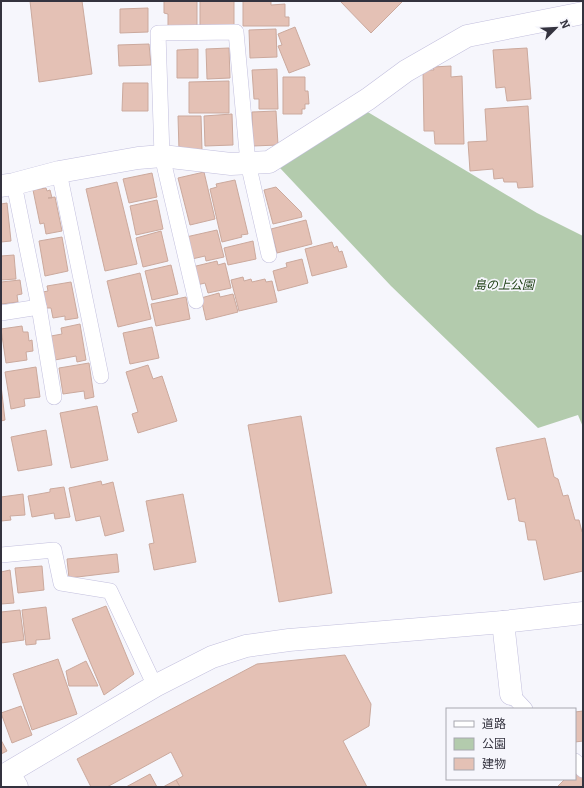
<svg xmlns="http://www.w3.org/2000/svg" width="584" height="788" font-family="Bitter,'Noto Sans JP',serif">
  <rect width="100%" height="100%" fill="#f6f6fc"/>
  <polygon fill="#b3cbad" points="366,111 537,213 583,236 583,427 578,415 538,428 391,286 280,168"/>
  <g fill="#e4c1b5" stroke="#cba99d">
    <polygon points="30,1 82,1 92,74 39,82"/>
    <polygon points="164,1 197,1 197,27 168,26 168,14 164,13"/>
    <rect x="200" y="1" width="34" height="26"/>
    <polygon points="243,1 271,1 271,5 285,4 285,17 289,17 289,26 243,26"/>
    <polygon points="340,1 403,1 371,33"/>
    <polygon points="148,8 148,32 120,33 120,9"/>
    <polygon points="295,27 310,65 289,73 278,46 282,45 278,34"/>
    <polygon points="276,29 277,57 250,58 249,30"/>
    <polygon points="149,44 151,65 119,66 118,45"/>
    <polygon points="229,48 230,78 207,79 206,49"/>
    <polygon points="527,48 531,99 507,101 505,87 496,88 493,50"/>
    <polygon points="198,49 198,78 177,78 177,50"/>
    <polygon points="451,66 451,77 462,76 464,144 435,144 434,131 424,131 423,70 434,70 433,67"/>
    <polygon points="277,69 278,109 259,109 259,99 254,99 252,70"/>
    <polygon points="283,77 305,77 305,91 308,91 309,104 305,104 305,109 302,109 302,114 283,114"/>
    <polygon points="229,81 229,113 189,113 189,82"/>
    <polygon points="123,83 148,83 148,111 122,111"/>
    <polygon points="528,106 533,187 518,188 517,182 504,182 503,178 494,179 493,169 470,171 468,142 487,141 485,109"/>
    <polygon points="276,111 278,145 253,146 252,112"/>
    <polygon points="232,114 233,145 205,146 204,116"/>
    <polygon points="178,116 201,116 202,150 179,150"/>
    <polygon points="204,172 215,219 190,225 178,178"/>
    <polygon points="152,173 157,197 129,203 123,179"/>
    <polygon points="235,180 248,234 241,235 242,237 222,242 210,189 217,187 216,184"/>
    <polygon points="117,182 137,264 105,271 86,189"/>
    <polygon points="276,187 301,212 302,217 273,224 264,190"/>
    <polygon points="46,188 47,191 50,190 52,198 48,198 55,197 62,231 46,234 44,223 40,224 33,190"/>
    <polygon points="157,200 163,229 136,235 130,206"/>
    <polygon points="7,203 11,241 1,242 1,204"/>
    <polygon points="306,220 312,244 277,253 271,229"/>
    <polygon points="217,230 224,257 206,261 205,256 192,259 186,237"/>
    <polygon points="161,231 168,261 143,267 136,238"/>
    <polygon points="62,237 68,271 45,276 39,241"/>
    <polygon points="253,241 256,259 228,265 224,248"/>
    <polygon points="332,242 334,248 337,246 339,252 342,251 347,267 312,276 305,249"/>
    <polygon points="14,255 16,279 1,280 1,256"/>
    <polygon points="302,259 308,283 278,291 273,271 287,267 286,263"/>
    <polygon points="217,261 218,265 225,263 231,288 208,293 205,283 197,285 192,267"/>
    <polygon points="171,265 178,294 152,300 145,271"/>
    <polygon points="140,273 151,319 118,327 107,281"/>
    <polygon points="243,277 244,281 251,279 252,282 265,279 266,282 272,281 277,302 239,311 231,280"/>
    <polygon points="20,280 22,294 17,295 18,302 1,304 1,282"/>
    <polygon points="71,282 78,318 65,320 65,316 53,318 51,308 46,308 43,292 48,291 47,286"/>
    <polygon points="219,293 220,297 233,294 238,312 206,320 201,298"/>
    <polygon points="186,297 190,319 156,326 151,304"/>
    <polygon points="80,324 86,360 77,362 76,356 55,360 51,336 62,334 61,328"/>
    <polygon points="22,326 23,332 28,332 29,341 32,340 33,351 26,352 27,360 6,363 1,329"/>
    <polygon points="152,327 159,358 130,364 123,333"/>
    <polygon points="89,363 94,397 85,399 84,391 63,394 59,368"/>
    <polygon points="148,365 153,379 162,376 177,421 138,433 132,414 138,412 126,372"/>
    <polygon points="36,367 40,397 24,399 25,406 11,409 5,372"/>
    <polygon points="1,385 5,420 1,421"/>
    <polygon points="97,406 108,460 71,468 60,413"/>
    <polygon points="301,416 332,593 279,602 248,425"/>
    <polygon points="46,430 52,465 18,471 11,437"/>
    <polygon points="545,438 554,477 558,479 563,496 568,495 575,520 579,520 582,532 583,532 583,571 544,580 536,540 528,540 525,522 519,521 515,498 508,500 496,448"/>
    <polygon points="101,481 102,485 113,482 124,531 105,536 100,516 76,521 69,488"/>
    <polygon points="64,487 70,517 55,519 54,513 32,517 28,496 50,492 50,489"/>
    <polygon points="23,494 25,515 10,516 11,520 1,521 1,497"/>
    <polygon points="183,494 196,562 154,570 149,544 154,543 146,501"/>
    <polygon points="117,554 119,572 69,578 67,559"/>
    <polygon points="42,566 44,590 18,593 15,568"/>
    <polygon points="10,570 14,603 1,604 1,572"/>
    <polygon points="106,606 134,674 104,695 72,619"/>
    <polygon points="46,607 50,639 36,640 36,644 26,645 22,610"/>
    <polygon points="20,610 24,640 1,643 1,612"/>
    <polygon points="345,655 371,704 369,726 343,741 367,787 180,787 176,780 183,776 171,752 107,787 91,787 77,759 257,664"/>
    <polygon points="58,659 77,714 32,730 13,674"/>
    <polygon points="86,661 98,686 69,686 66,671"/>
    <polygon points="21,706 32,735 12,743 1,713"/>
    <polygon points="583,711 583,741 575,742 575,712"/>
    <polygon points="1,740 7,751 1,754"/>
    <polygon points="575,766 583,774 583,787 557,787 565,779 575,779"/>
    <polygon points="150,774 157,787 126,787"/>
    <polygon points="176,780 180,787 163,787"/>
  </g>
  <g fill="none" stroke-linecap="round" stroke-linejoin="round">
    <defs>
      <g id="service">
        <polyline points="59,172 101,376"/>
        <polyline points="196,301 162,156 158,33 236,32 248,163 269,255"/>
        <polyline points="39,307 54,397"/>
        <polyline points="1,313 39,307 14,184"/>
        <polyline points="1,555 54,550 61,583 110,591 155,686"/>
        <polyline points="511,694 525,709"/>
        <polyline points="575,761 583,770"/>
      </g>
      <g id="minor">
        <polyline points="1,186 14,184 59,172 138,158 162,156 231,164 269,162 368,99 406,71 467,36 583,13"/>
        <polyline points="503,622 511,694"/>
        <polyline points="9,773 17,787"/>
      </g>
      <polyline id="tertiary" points="1,777 155,686 212,657 246,646 289,640 503,622 583,613"/>
    </defs>
    <use href="#service" stroke="#c2bfdd" stroke-width="16"/>
    <use href="#minor" stroke="#c2bfdd" stroke-width="23"/>
    <use href="#tertiary" stroke="#c2bfdd" stroke-width="23"/>
    <use href="#service" stroke="#fff" stroke-width="15"/>
    <use href="#minor" stroke="#fff" stroke-width="22"/>
    <use href="#tertiary" stroke="#fff" stroke-width="22"/>
  </g>
  <g text-anchor="middle" dominant-baseline="central" stroke-width="3.5" stroke-linejoin="round" paint-order="stroke">
    <g font-size="12" font-style="italic" fill="#193c0f" stroke="#f6f6fc">
      <text x="504" y="285">島の上公園</text>
    </g>
  </g>
  <rect width="584" height="788" fill="none" stroke="#34333f" stroke-width="4"/>
  <rect x="446" y="708" width="130" height="72" fill="#f6f6fc" stroke="#a8a8b0"/>
  <rect x="454" y="721" width="20" height="6" fill="#ffffff" stroke="#a8a8b0"/>
  <text x="482" y="728" font-size="12" fill="#34333f">道路</text>
  <rect x="454" y="738" width="20" height="12" fill="#b3cbad" stroke="#a8a8b0"/>
  <text x="482" y="748" font-size="12" fill="#34333f">公園</text>
  <rect x="454" y="758" width="20" height="12" fill="#e4c1b5" stroke="#a8a8b0"/>
  <text x="482" y="768" font-size="12" fill="#34333f">建物</text>
  <g transform="translate(556 28) rotate(66)" stroke="#f6f6fc" stroke-width="3" paint-order="stroke">
  <path d="M0-3L7 15L0 10L-7 15Z" fill="#34333f"/>
  <text y="-6" font-size="11" font-weight="bold" text-anchor="middle" fill="#34333f">N</text>
  </g>
</svg>
